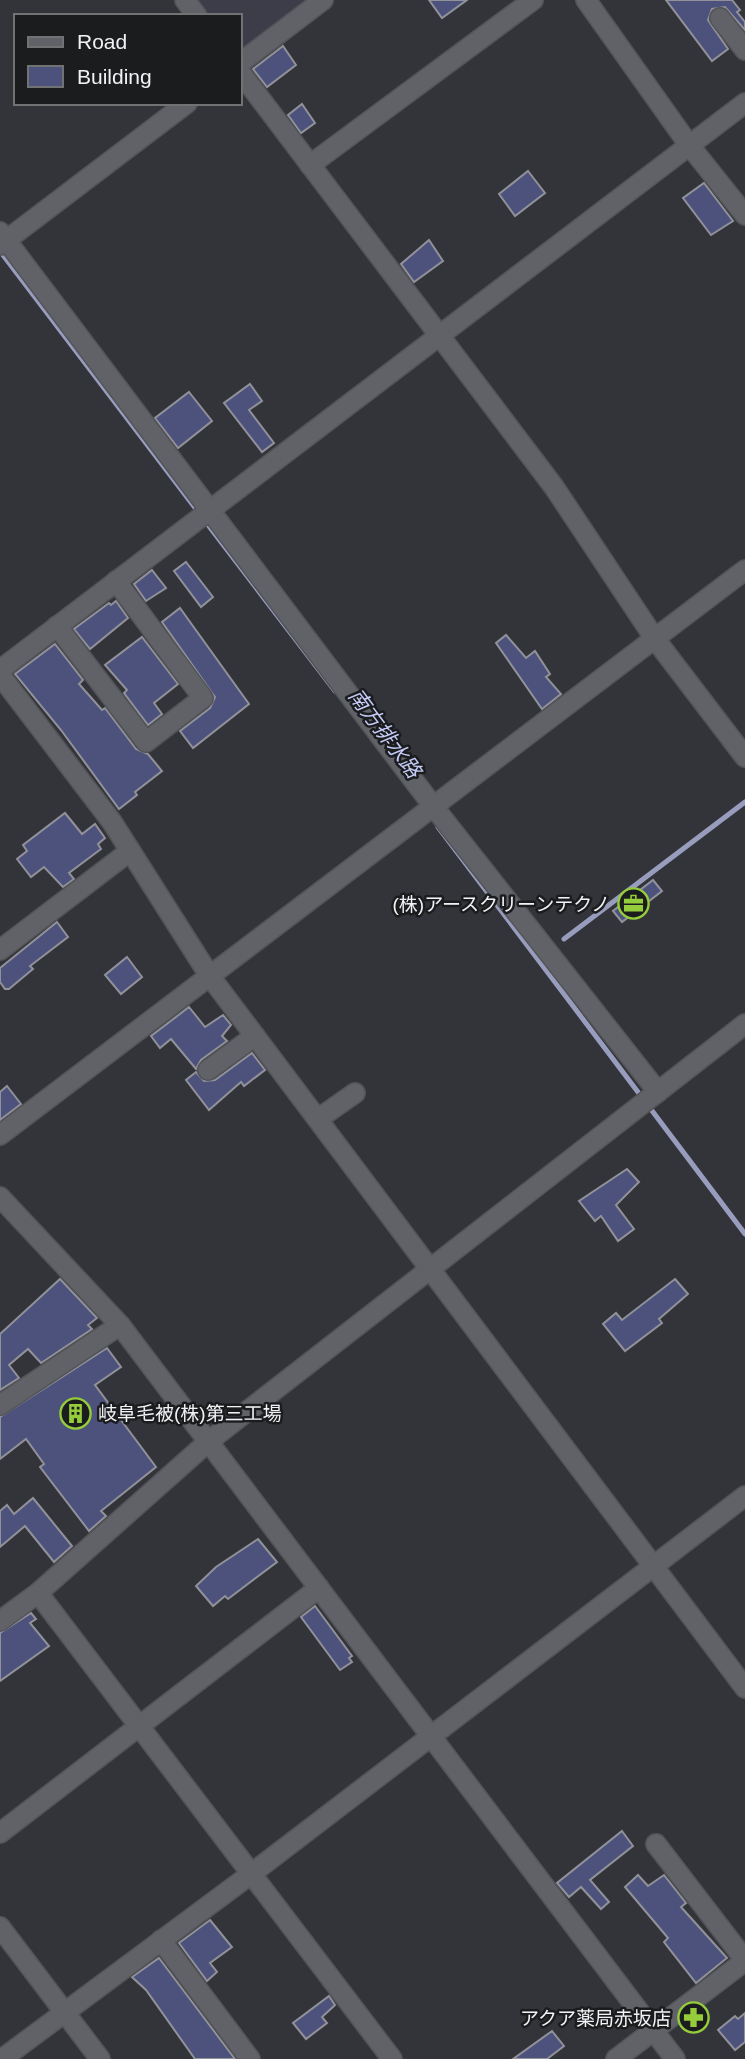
<svg xmlns="http://www.w3.org/2000/svg" width="745" height="2059" font-family="Arial,'Noto Sans JP',sans-serif">
  <rect width="100%" height="100%" fill="#333439"/>
  <polygon fill="#3c3d49" points="197,0 308,0 243,50 240,49 240,16 209,16"/>
  <g fill="none" stroke-linecap="round" stroke-linejoin="round">
    <g stroke="#989dbe" stroke-width="5">
      <polyline points="0,251 199,513"/>
      <polyline points="205,521 335,691"/>
      <polyline points="438,827 745,1234"/>
      <polyline points="564,939 745,802"/>
    </g>
  </g>
  <g fill="#4d527d" stroke="#919299" stroke-width="2">
    <polygon points="429,0 467,0 442,18"/>
    <polygon points="666,0 732,0 740,10 737,12 745,22 745,30 725,7 712,9 708,20 728,49 712,61"/>
    <polygon points="283,46 296,65 267,87 253,69"/>
    <polygon points="302,104 315,123 301,133 288,115"/>
    <polygon points="528,171 545,193 515,216 499,194"/>
    <polygon points="704,183 733,221 711,235 683,198"/>
    <polygon points="429,240 443,261 414,282 401,264"/>
    <polygon points="250,384 262,401 249,410 274,443 262,452 224,403"/>
    <polygon points="189,392 212,421 178,448 155,418"/>
    <polygon points="186,562 213,597 201,607 174,571"/>
    <polygon points="152,570 166,588 146,601 134,584"/>
    <polygon points="116,601 128,618 90,649 74,629 109,603 111,605"/>
    <polygon points="180,608 249,704 193,748 180,731 210,708 215,697 162,622"/>
    <polygon points="506,635 526,658 535,651 550,674 546,677 561,694 542,709 496,643"/>
    <polygon points="142,637 178,684 154,703 162,714 148,725 124,693 127,690 105,665"/>
    <polygon points="55,644 83,680 79,684 102,710 105,708 136,749 148,754 162,771 135,792 137,795 119,809 61,730 15,674"/>
    <polygon points="65,813 82,834 95,824 105,838 98,844 101,849 69,873 74,879 63,887 44,867 31,877 17,859 27,851 23,845"/>
    <polygon points="653,880 662,891 622,922 613,911"/>
    <polygon points="57,922 68,937 30,966 33,969 9,989 5,989 0,982 0,968"/>
    <polygon points="127,957 142,977 121,994 105,975"/>
    <polygon points="189,1007 205,1027 223,1015 231,1025 222,1036 227,1041 201,1060 196,1069 171,1039 160,1048 151,1036"/>
    <polygon points="252,1053 265,1070 244,1086 241,1082 209,1110 186,1080 196,1072 204,1081 215,1080"/>
    <polygon points="7,1086 21,1104 0,1120 0,1092"/>
    <polygon points="627,1169 639,1182 616,1205 634,1229 618,1241 601,1216 595,1221 579,1201"/>
    <polygon points="60,1279 97,1318 88,1325 92,1329 41,1363 28,1349 9,1365 19,1378 0,1390 0,1334"/>
    <polygon points="675,1279 688,1294 659,1319 662,1323 625,1351 603,1324 616,1313 622,1320"/>
    <polygon points="107,1348 121,1367 95,1385 156,1467 101,1511 106,1516 89,1531 40,1467 44,1464 26,1439 0,1459 0,1417"/>
    <polygon points="33,1498 72,1546 54,1562 25,1526 0,1547 0,1511 7,1505 14,1514"/>
    <polygon points="258,1539 277,1562 228,1599 225,1596 213,1606 196,1586 216,1567"/>
    <polygon points="315,1606 352,1656 349,1658 352,1662 340,1670 301,1617"/>
    <polygon points="31,1613 36,1619 30,1623 49,1646 0,1681 0,1633"/>
    <polygon points="622,1831 633,1846 590,1880 609,1902 601,1909 581,1887 569,1897 557,1883"/>
    <polygon points="638,1875 648,1886 664,1875 686,1903 681,1907 727,1958 696,1983 664,1942 668,1938 625,1887"/>
    <polygon points="210,1920 232,1947 210,1963 217,1972 207,1981 179,1943"/>
    <polygon points="159,1958 235,2059 195,2059 146,1990 132,1977"/>
    <polygon points="329,1996 335,2005 322,2017 327,2023 306,2039 293,2023"/>
    <polygon points="745,2013 745,2042 735,2050 718,2030 735,2016 738,2019"/>
    <polygon points="552,2031 564,2046 547,2059 513,2059"/>
  </g>
  <g fill="none" stroke-linecap="round" stroke-linejoin="round">
    <defs>
      <g id="minor">
        <polyline points="185,0 197,16"/>
        <polyline points="586,0 689,145 745,215"/>
        <polyline points="720,18 745,50"/>
        <polyline points="240,63 323,0"/>
        <polyline points="240,72 554,487 655,639 745,757"/>
        <polyline points="310,165 533,0"/>
        <polyline points="0,232 433,806 658,1092"/>
        <polyline points="0,245 187,103"/>
        <polyline points="57,626 146,742 203,698 116,581"/>
        <polyline points="0,670 745,103"/>
        <polyline points="0,675 112,822 209,975 745,1688"/>
        <polyline points="0,950 130,851"/>
        <polyline points="208,1070 255,1036"/>
        <polyline points="318,1119 355,1093"/>
        <polyline points="0,1135 745,570"/>
        <polyline points="0,1197 120,1325 675,2059"/>
        <polyline points="0,1405 120,1325"/>
        <polyline points="0,1621 38,1593"/>
        <polyline points="0,1833 319,1588"/>
        <polyline points="656,1844 745,1960"/>
        <polyline points="0,1927 100,2059"/>
        <polyline points="161,1940 250,2059"/>
        <polyline points="2,2059 251,1874 745,1496"/>
        <polyline points="392,2059 38,1593 209,1441 745,1024"/>
        <polyline points="616,2059 745,1961"/>
      </g>
    </defs>
    <use href="#minor" stroke="#535458" stroke-width="22"/>
    <use href="#minor" stroke="#616268" stroke-width="19"/>
  </g>
  <defs>
    <symbol id="office-ring" viewBox="-11 -11 22 22"><circle r="9.5" fill="#1b1c1e" stroke="#95cc3b" stroke-width="1.5"/><path d="M-6-3h4V-5.5h4V-3h4V5H-6ZM-1-4.5V-3h2v-1.5ZM-6 0V1H6V0Z" fill="#95cc3b"/></symbol>
    <symbol id="building-ring" viewBox="-11 -11 22 22"><circle r="9.5" fill="#1b1c1e" stroke="#95cc3b" stroke-width="1.5"/><path d="M-4-6H4V6H1V3H-1V6H-4ZM-2.5-4.3h1.7v1.8h-1.7ZM.8-4.3h1.7v1.8H.8ZM-2.5-1h1.7V.8h-1.7ZM.8-1h1.7V.8H.8Z" fill="#95cc3b"/></symbol>
    <symbol id="pharmacy-ring" viewBox="-11 -11 22 22"><circle r="9.5" fill="#1b1c1e" stroke="#95cc3b" stroke-width="1.5"/><path d="M-2-6h4v4h4v4h-4v4h-4v-4h-4v-4h4Z" fill="#95cc3b"/></symbol>
  </defs>
  <g fill-rule="evenodd">
    <use href="#office-ring" x="616" y="886" width="35" height="35"/>
    <use href="#building-ring" x="58" y="1396" width="35" height="35"/>
    <use href="#pharmacy-ring" x="676" y="2000" width="35" height="35"/>
  </g>
  <g text-anchor="middle" dominant-baseline="central" stroke-width="5" stroke-linejoin="round" paint-order="stroke">
    <g font-size="19" fill="#f1f2f5" stroke="#1b1c1e" text-anchor="end">
      <text x="610" y="904">(株)アースクリーンテクノ</text>
      <text x="98" y="1413" text-anchor="start">岐阜毛被(株)第三工場</text>
      <text x="671" y="2018">アクア薬局赤坂店</text>
    </g>
    <g font-size="21" font-style="italic" fill="#c4cbf6" stroke="#1b1c1e">
      <text transform="translate(385 733) rotate(53)">南方排水路</text>
    </g>
  </g>
  <rect x="14" y="14" width="228" height="91" fill="#1b1c1e" stroke="#717274" stroke-width="2"/>
  <rect x="28" y="37" width="35" height="10" fill="#616268" stroke="#717274" stroke-width="2"/>
  <text x="77" y="49" font-size="21" fill="#f1f2f5">Road</text>
  <rect x="28" y="66" width="35" height="21" fill="#4d527d" stroke="#717274" stroke-width="2"/>
  <text x="77" y="84" font-size="21" fill="#f1f2f5">Building</text>
</svg>
